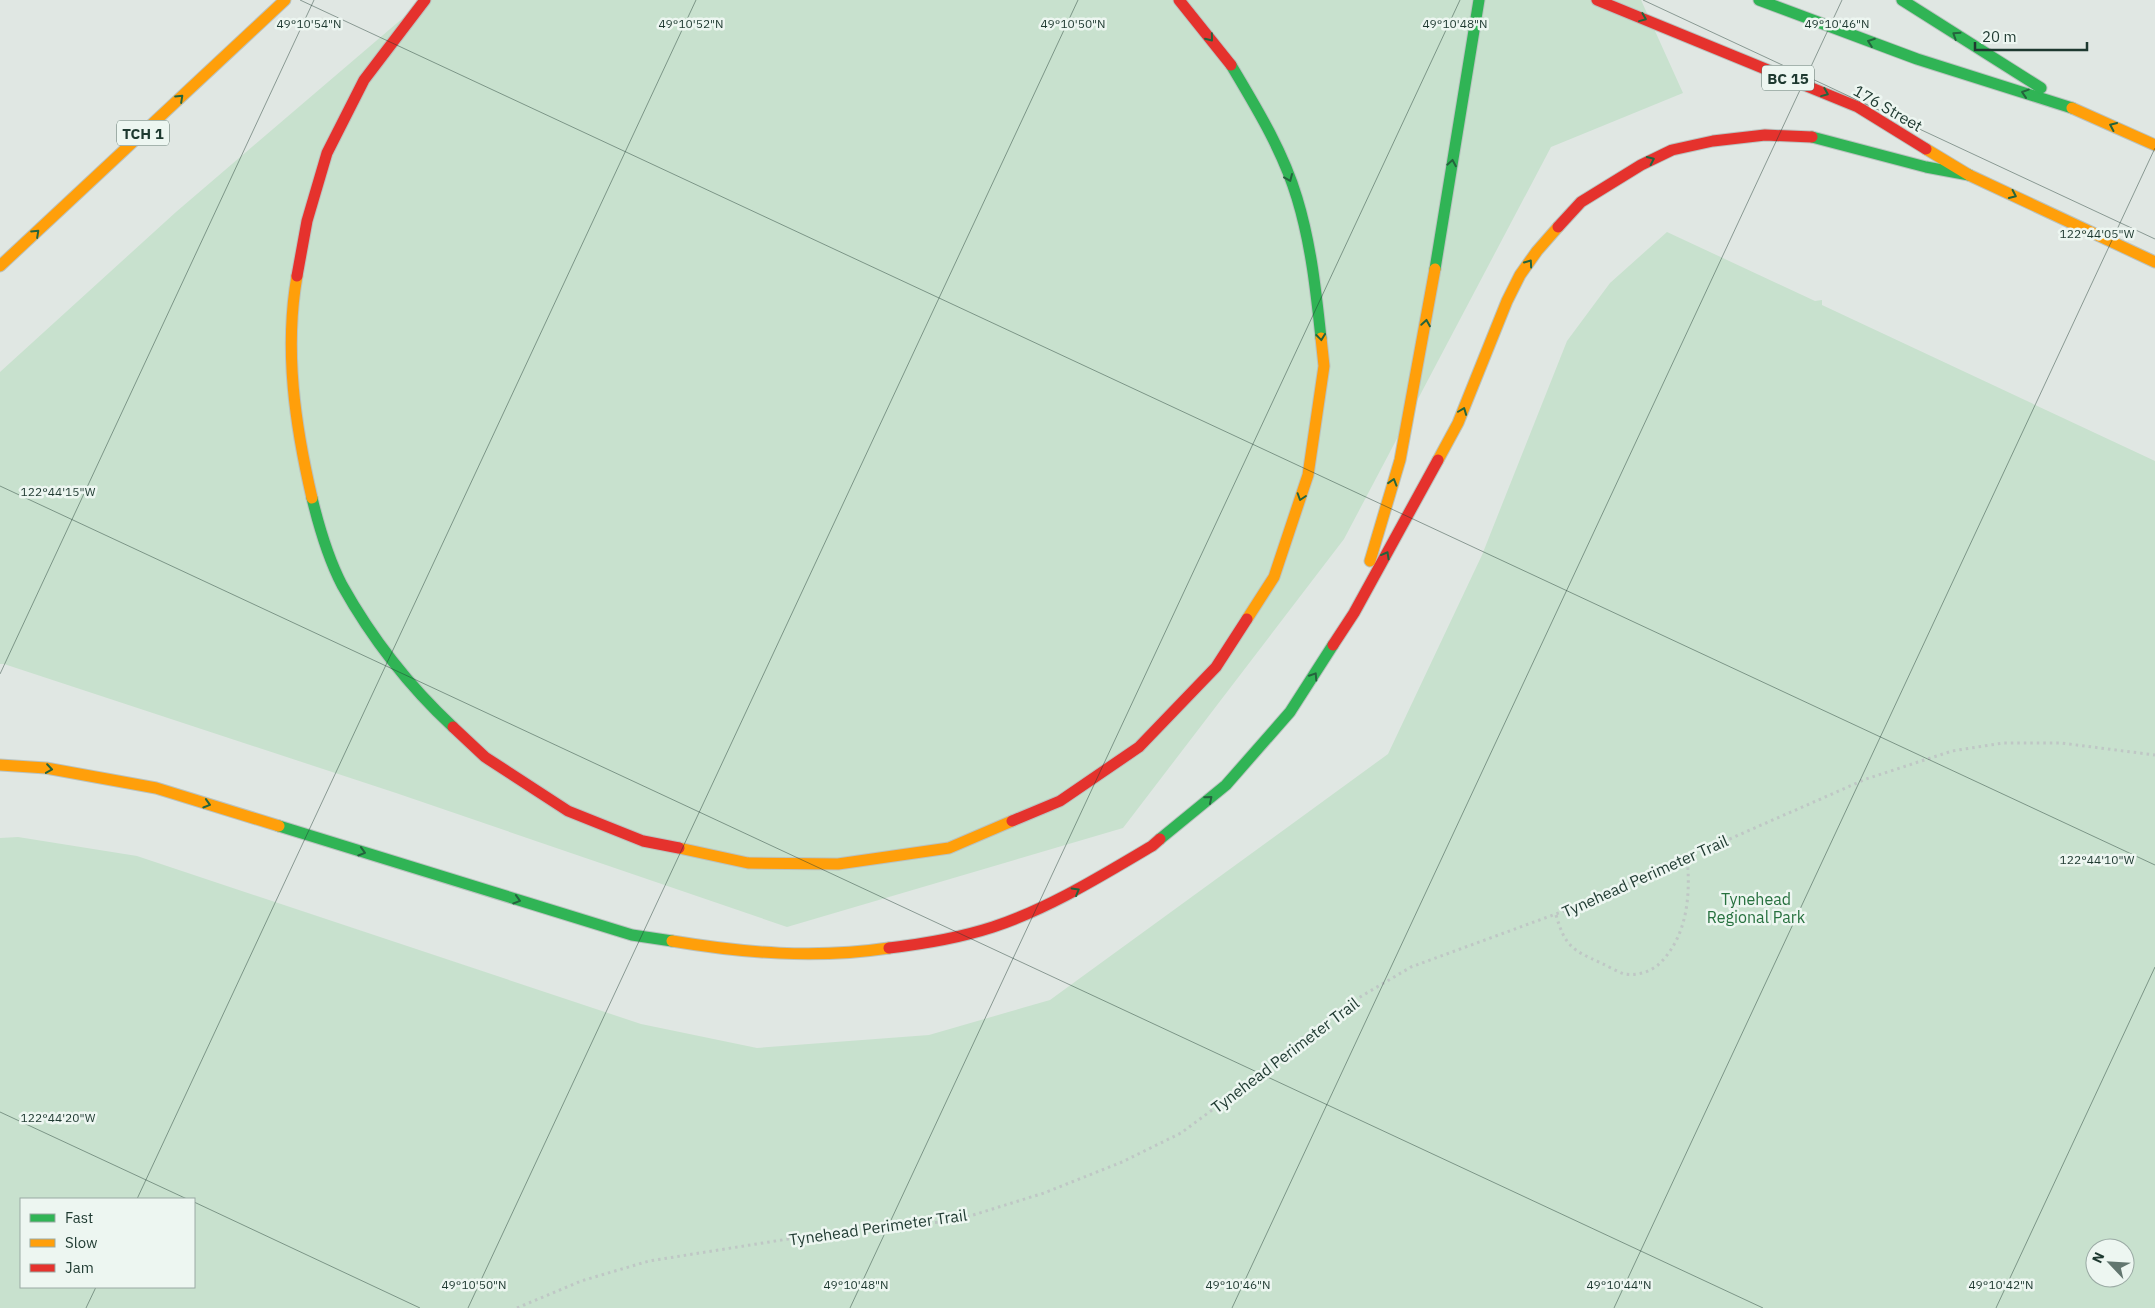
<svg xmlns="http://www.w3.org/2000/svg" width="2155" height="1308" font-family="'IBM Plex Sans',sans-serif">
  <rect width="100%" height="100%" fill="#e0e7e3"/>
  <g fill="#c8e1ce" fill-rule="evenodd">
    <polygon points="424,0 1641,0 1683,93 1551,147 1344,539 1123,828 787,927 396,793 4,664 0,664 0,372 176,212"/>
    <path d="M1667,232l148,69 7,-1v5l333,156v847h-2155v-470l18,-1 119,19 504,168 116,24 172,-13 121,-35 338,-246 94,-199 85,-214 43,-58zM21,1199h173v88h-173zM2095,1248h30v30h-30z"/>
  </g>
  <g fill="none" stroke-linecap="round" stroke-linejoin="round">
    <defs>
      <g id="fast">
        <polyline points="1759,0 1917,59 2072,108"/>
        <polyline points="1902,0 2041,88"/>
        <path d="M1231,65c25,42 52,86 66,133 14,46 19,93 24,140"/>
        <polyline points="1812,137 1926,167 1969,175"/>
        <polyline points="1435,269 1479,0"/>
        <path d="M312,498c7,29 16,60 30,87 29,52 68,102 111,142"/>
        <polyline points="279,826 632,935 672,941"/>
        <polyline points="1160,839 1226,785 1290,712 1333,645"/>
      </g>
      <g id="slow">
        <polyline points="2072,108 2155,145"/>
        <polyline points="1926,149 1969,175 2155,262"/>
        <polyline points="0,266 285,0"/>
        <path d="M297,276c-13,74 -2,149 15,222"/>
        <polyline points="1438,460 1458,423 1507,301 1520,275 1537,251 1558,227"/>
        <polyline points="1370,561 1400,460 1435,269"/>
        <polyline points="1247,619 1274,577 1308,475 1324,366 1321,338"/>
        <polyline points="0,765 46,768 156,788 279,826"/>
        <polyline points="679,848 748,863 838,864 949,848 1012,821"/>
        <path d="M672,941c72,12 143,18 217,7"/>
      </g>
      <g id="jam">
        <polyline points="1179,0 1231,65"/>
        <polyline points="1597,0 1858,107 1926,149"/>
        <polyline points="1558,227 1581,202 1641,165 1672,150 1713,141 1765,135 1812,137"/>
        <polyline points="297,276 307,221 327,153 364,80 425,0"/>
        <polyline points="1333,645 1354,613 1438,460"/>
        <polyline points="453,727 485,757 568,811 643,841 679,848"/>
        <polyline points="1012,821 1060,801 1139,747 1216,667 1247,619"/>
        <path d="M889,948c34,-4 70,-10 104,-21 57,-19 108,-51 159,-81l8,-7"/>
      </g>
    </defs>
    <use href="#fast" stroke="#bac3c0" stroke-width="13"/>
    <use href="#slow" stroke="#bac3c0" stroke-width="13"/>
    <use href="#jam" stroke="#bac3c0" stroke-width="13"/>
    <g stroke="#bfc7c5" stroke-width="3" stroke-dasharray="2.5 4" stroke-linecap="butt">
      <path d="M1556,915c9,31 16,35 45,48 7,3 16,9 24,11 12,2 24,-2 33,-9 29,-27 33,-69 29,-107"/>
      <polyline points="517,1308 581,1281 649,1261 788,1239 957,1220 1044,1193 1122,1162 1181,1133 1231,1096 1286,1050 1343,1007 1411,967 1575,907 1866,779 1952,751 2003,743 2061,743 2155,755"/>
    </g>
    <use href="#fast" stroke="#30b455" stroke-width="11"/>
    <use href="#slow" stroke="#ff9f0a" stroke-width="11"/>
    <use href="#jam" stroke="#e5322d" stroke-width="11"/>
  </g>
  <defs><path id="oneway-chevron" d="M-2-3.5L2.5 0L-2 3.5" fill="none" stroke-width="1.6" stroke-linecap="round" stroke-linejoin="round" transform="scale(1.25)"/></defs>
  <g stroke="#24643d">
    <use href="#oneway-chevron" transform="translate(1643 18) rotate(22)"/>
    <use href="#oneway-chevron" transform="translate(1956 35) rotate(-147)"/>
    <use href="#oneway-chevron" transform="translate(1210 38) rotate(51)"/>
    <use href="#oneway-chevron" transform="translate(1871 42) rotate(-160)"/>
    <use href="#oneway-chevron" transform="translate(1825 93) rotate(22)"/>
    <use href="#oneway-chevron" transform="translate(2025 93) rotate(-162)"/>
    <use href="#oneway-chevron" transform="translate(180 98) rotate(-43)"/>
    <use href="#oneway-chevron" transform="translate(2113 126) rotate(-156)"/>
    <use href="#oneway-chevron" transform="translate(1651 160) rotate(-25)"/>
    <use href="#oneway-chevron" transform="translate(1452 163) rotate(-80)"/>
    <use href="#oneway-chevron" transform="translate(1289 178) rotate(67)"/>
    <use href="#oneway-chevron" transform="translate(2013 195) rotate(25)"/>
    <use href="#oneway-chevron" transform="translate(36 233) rotate(-43)"/>
    <use href="#oneway-chevron" transform="translate(1529 263) rotate(-55)"/>
    <use href="#oneway-chevron" transform="translate(1426 323) rotate(-81)"/>
    <use href="#oneway-chevron" transform="translate(1321 337) rotate(83)"/>
    <use href="#oneway-chevron" transform="translate(1463 411) rotate(-69)"/>
    <use href="#oneway-chevron" transform="translate(1393 482) rotate(-73)"/>
    <use href="#oneway-chevron" transform="translate(1301 497) rotate(108)"/>
    <use href="#oneway-chevron" transform="translate(1386 555) rotate(-61)"/>
    <use href="#oneway-chevron" transform="translate(1314 676) rotate(-57)"/>
    <use href="#oneway-chevron" transform="translate(49 769) rotate(8)"/>
    <use href="#oneway-chevron" transform="translate(1209 799) rotate(-40)"/>
    <use href="#oneway-chevron" transform="translate(207 804) rotate(17)"/>
    <use href="#oneway-chevron" transform="translate(362 852) rotate(17)"/>
    <use href="#oneway-chevron" transform="translate(1076 891) rotate(-30)"/>
    <use href="#oneway-chevron" transform="translate(517 900) rotate(17)"/>
  </g>
  <path fill="none" stroke="#1e3930" stroke-width="1" stroke-opacity="0.45" d="M300,0l1855,865M1643,0l512,239M0,486l1763,822M0,674l314,-674M0,1112l187,87M137,1199l559,-1199M194,1202l226,106M86,1308l10,-21M468,1308l610,-1308M850,1308l610,-1308M1232,1308l610,-1308M1614,1308l541,-1160M1996,1308l159,-341"/>
  <g text-anchor="middle" dominant-baseline="central" stroke-width="5" stroke-linejoin="round" paint-order="stroke">
    <g fill="#edf6f1" stroke="#5c726a" stroke-width="1">
      <rect x="1762" y="65.5" width="52" height="25" rx="4"/>
      <rect x="117" y="120.5" width="52" height="25" rx="4"/>
    </g>
    <g font-size="15" font-weight="bold" fill="#1e3930">
      <text x="1788" y="78">BC 15</text>
      <text x="143" y="133">TCH 1</text>
    </g>
    <g font-size="16" fill="#1e3930" stroke="#edf6f1">
      <text transform="translate(1888 108) rotate(30)">176 Street</text>
      <text transform="translate(1645 876) rotate(-24)">Tynehead Perimeter Trail</text>
      <text transform="translate(1285 1055) rotate(-37)">Tynehead Perimeter Trail</text>
      <text transform="translate(878 1227) rotate(-8)">Tynehead Perimeter Trail</text>
    </g>
    <g font-size="16" fill="#27713f" stroke="#edf6f1">
      <text x="1756" y="899">Tynehead<tspan x="1756" dy="18">Regional Park</tspan></text>
    </g>
  </g>
  <g font-size="12" text-anchor="middle" fill="#1e3930" stroke="#edf6f1" stroke-width="5" stroke-linejoin="round" paint-order="stroke">
    <text x="309" y="28">49°10'54"N</text>
    <text x="691" y="28">49°10'52"N</text>
    <text x="1073" y="28">49°10'50"N</text>
    <text x="1455" y="28">49°10'48"N</text>
    <text x="1837" y="28">49°10'46"N</text>
    <text x="2097" y="238">122°44'05"W</text>
    <text x="58" y="496">122°44'15"W</text>
    <text x="2097" y="864">122°44'10"W</text>
    <text x="58" y="1122">122°44'20"W</text>
    <text x="474" y="1289">49°10'50"N</text>
    <text x="856" y="1289">49°10'48"N</text>
    <text x="1238" y="1289">49°10'46"N</text>
    <text x="1619" y="1289">49°10'44"N</text>
    <text x="2001" y="1289">49°10'42"N</text>
  </g>
  <rect x="20" y="1198" width="175" height="90" fill="#edf6f1" stroke="#9aaaa4"/>
  <rect x="30" y="1214" width="25" height="8" fill="#30b455" stroke="#9aaaa4"/>
  <text x="65" y="1223" font-size="15" fill="#1e3930">Fast</text>
  <rect x="30" y="1239" width="25" height="8" fill="#ff9f0a" stroke="#9aaaa4"/>
  <text x="65" y="1248" font-size="15" fill="#1e3930">Slow</text>
  <rect x="30" y="1264" width="25" height="8" fill="#e5322d" stroke="#9aaaa4"/>
  <text x="65" y="1273" font-size="15" fill="#1e3930">Jam</text>
  <g transform="translate(2110 1263) rotate(295)"><circle r="24" fill="#edf6f1" stroke="#9aaaa4"/>
  <path d="M0-4L9 19L0 12L-9 19Z" fill="#62766f"/>
  <text y="-8" font-size="14" font-weight="bold" text-anchor="middle" fill="#1e3930">N</text>
  </g>
  <path d="M1975 42v8h112v-8" fill="none" stroke="#1e3930" stroke-width="2.5"/>
  <text x="1982" y="42" font-size="15" fill="#1e3930" stroke="#edf6f1" stroke-width="4" paint-order="stroke">20 m</text>
</svg>
